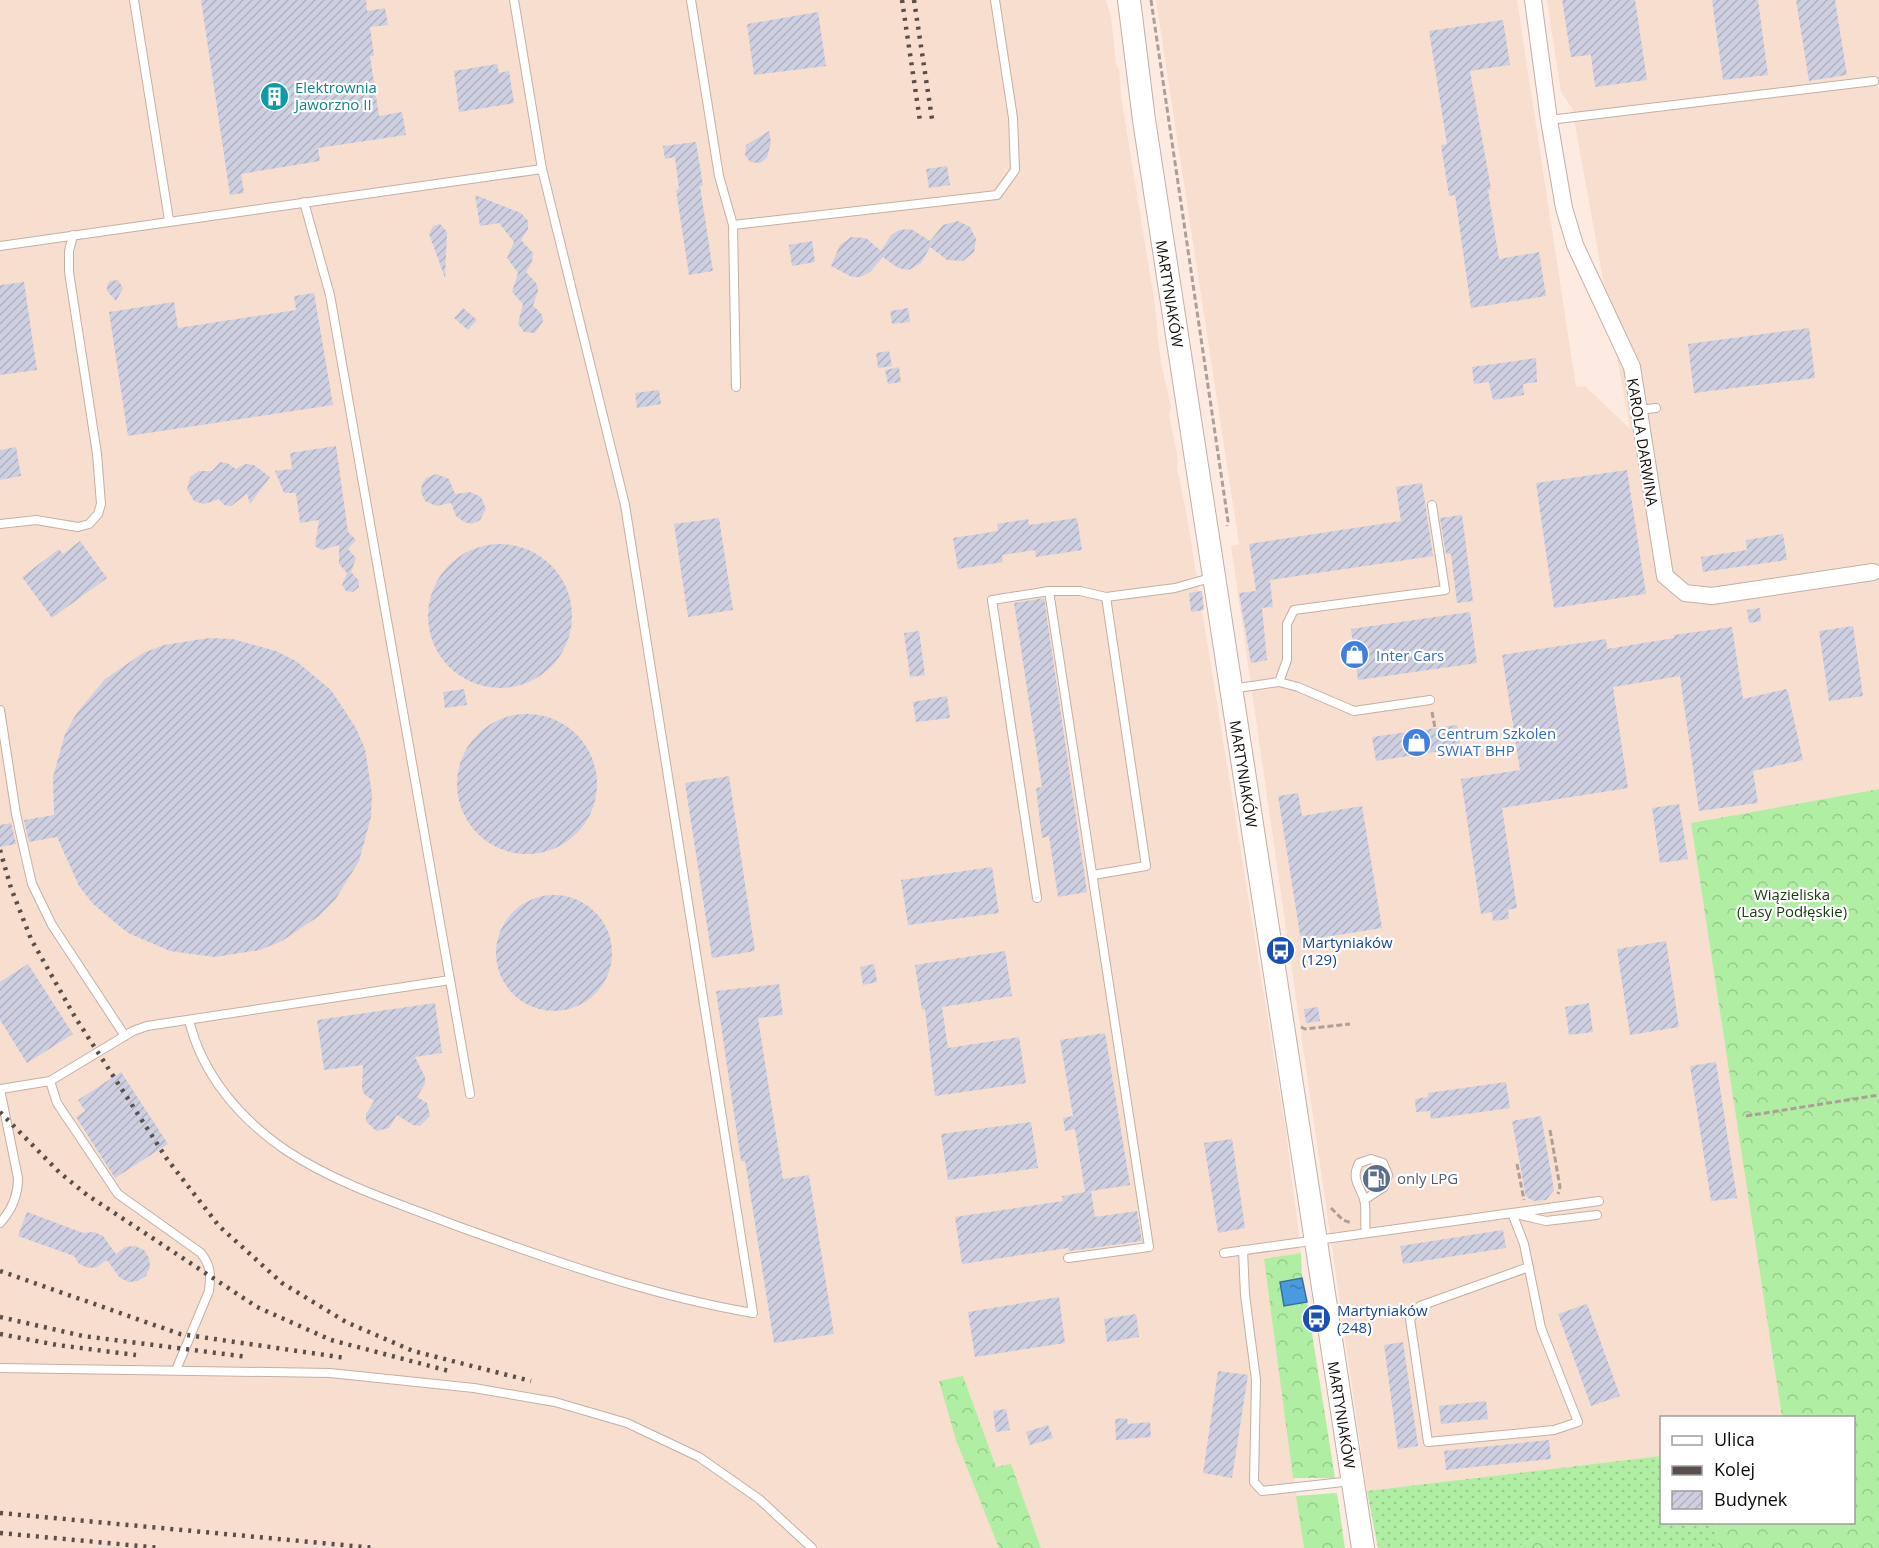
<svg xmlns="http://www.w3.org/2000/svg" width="1879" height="1548" font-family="'Open Sans',sans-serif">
  <defs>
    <pattern id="grass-dots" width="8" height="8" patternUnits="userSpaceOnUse" patternTransform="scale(1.5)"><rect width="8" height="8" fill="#b0eea4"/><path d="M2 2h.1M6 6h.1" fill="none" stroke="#96cb8c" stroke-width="1.8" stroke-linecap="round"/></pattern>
    <pattern id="forest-crowns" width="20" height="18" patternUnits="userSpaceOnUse" patternTransform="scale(1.5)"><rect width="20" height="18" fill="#b0eea4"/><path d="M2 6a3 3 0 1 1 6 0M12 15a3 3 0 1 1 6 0" fill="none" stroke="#96cb8c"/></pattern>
    <pattern id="water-ripples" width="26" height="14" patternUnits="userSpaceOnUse" patternTransform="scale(1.5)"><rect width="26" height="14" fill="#499adf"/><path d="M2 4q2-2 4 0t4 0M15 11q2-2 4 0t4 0" fill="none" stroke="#3b7cb3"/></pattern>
    <pattern id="building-hatch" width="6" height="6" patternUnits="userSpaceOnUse" patternTransform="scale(1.5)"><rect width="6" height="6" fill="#ced0e2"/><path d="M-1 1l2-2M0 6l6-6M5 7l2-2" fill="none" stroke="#b0b1c0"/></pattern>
  </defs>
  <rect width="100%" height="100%" fill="#fdeae0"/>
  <g fill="#f8decf">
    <polygon points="0,0 1106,0 1111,16 1116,64 1119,69 1121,96 1154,299 1161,363 1171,407 1169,415 1178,460 1177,467 1187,517 1286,1131 1301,1253 1264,1260 1304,1548 0,1548"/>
    <polygon points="1156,0 1517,0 1576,387 1585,386 1630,429 1572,108 1561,92 1547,0 1879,0 1879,789 1691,823 1782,1417 1662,1418 1661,1456 1367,1491 1231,546 1239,544"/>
  </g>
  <polygon fill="url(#grass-dots)" points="1661,1456 1662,1522 1715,1523 1719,1548 1559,1548 1540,1535 1516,1548 1378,1548 1367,1491"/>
  <g fill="url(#forest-crowns)">
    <polygon points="1879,789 1879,1548 1719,1548 1715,1523 1854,1522 1854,1418 1782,1417 1691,823"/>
    <polygon points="1301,1253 1302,1278 1280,1283 1284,1306 1307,1302 1335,1478 1293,1478 1264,1259"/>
    <polygon points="963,1376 996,1467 1011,1464 1041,1548 999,1548 956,1440 939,1381"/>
    <polygon points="1337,1493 1345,1548 1304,1548 1296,1496"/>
    <polygon points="1540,1535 1559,1548 1516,1548"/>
  </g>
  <polygon fill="url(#water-ripples)" stroke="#386f9e" stroke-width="1.5" points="1302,1278 1307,1302 1284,1306 1280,1282"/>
  <g fill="url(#building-hatch)">
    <polygon points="201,0 366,0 367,11 385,8 388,25 370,27 374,56 370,56 379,116 402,112 406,135 318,148 320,161 241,174 244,193 230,195"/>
    <polygon points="1562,0 1635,0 1647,80 1595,87 1591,55 1571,57"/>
    <polygon points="1712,0 1758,0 1768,75 1723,80"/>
    <polygon points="1796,0 1835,0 1847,75 1809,81"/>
    <polygon points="818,12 826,66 754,75 747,24"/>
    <polygon points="1503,20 1510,65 1470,71 1491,189 1488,190 1499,259 1539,252 1546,296 1471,308 1455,195 1449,196 1441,145 1447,144 1429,31"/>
    <polygon points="497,64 499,73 509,71 514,103 459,112 454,71"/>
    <polygon points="769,131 771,142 767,158 760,163 750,162 745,155 746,145"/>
    <polygon points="696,142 703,186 700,186 713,271 689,275 676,190 679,189 675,157 665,159 663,146"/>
    <polygon points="947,166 950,185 929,188 926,169"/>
    <polygon points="475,195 521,213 528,221 528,229 521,240 533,253 532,262 526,272 537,284 538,291 533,305 542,315 543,321 535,333 524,332 518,324 523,304 512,292 518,273 507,258 514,242 499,223 480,226"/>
    <polygon points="958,221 970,227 976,239 974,252 963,261 947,260 930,247 921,263 909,270 898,268 883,257 870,272 861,277 852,277 831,266 840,245 851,237 866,238 881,251 891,235 899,230 911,229 930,241 943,225"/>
    <polygon points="440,224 447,232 445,278 429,234 433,226"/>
    <polygon points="812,241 815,262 792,266 789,245"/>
    <polygon points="118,280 123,288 116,301 107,291 107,285 110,281"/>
    <polygon points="24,282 37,370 0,375 0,285"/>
    <polygon points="314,293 333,405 128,436 109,312 174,302 178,328 296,310 294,296"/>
    <polygon points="463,308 477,320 468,330 454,318"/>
    <polygon points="908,308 910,322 892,324 890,311"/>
    <polygon points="1809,328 1815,378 1694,393 1688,344"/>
    <polygon points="889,351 892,366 878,368 876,353"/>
    <polygon points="1536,358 1537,382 1523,384 1524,395 1493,400 1489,382 1474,384 1472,367"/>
    <polygon points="899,367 901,382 888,384 885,370"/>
    <polygon points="659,390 661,404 637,408 635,393"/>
    <polygon points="336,446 348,532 356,540 348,549 356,558 351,572 359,581 359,587 353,592 346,591 342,585 347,573 339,564 339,545 321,550 315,546 319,520 300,523 296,493 284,493 275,471 292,469 290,453"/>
    <polygon points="16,447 21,476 0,480 0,450"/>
    <polygon points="220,462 227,463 236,469 245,464 254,465 270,477 250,504 247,494 231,506 224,505 219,499 204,504 194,501 187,489 190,477 199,471 212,471"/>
    <polygon points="1627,470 1646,594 1554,608 1536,483"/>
    <polygon points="436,474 449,479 455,494 470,492 481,497 486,509 480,520 472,524 464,522 456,516 451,503 436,506 425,501 421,492 422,484 426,478"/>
    <polygon points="1422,483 1433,556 1270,580 1273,607 1262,608 1267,660 1251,663 1239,593 1256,591 1249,544 1401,521 1396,487"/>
    <polygon points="1462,515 1473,601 1457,603 1451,554 1446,554 1440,518"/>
    <polygon points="719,518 733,610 688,617 674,524"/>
    <polygon points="1077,518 1082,550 1036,557 1035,550 1002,555 1003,562 958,569 953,538 998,531 997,524 1028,519 1029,525"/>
    <polygon points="1783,534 1787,560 1703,572 1701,557 1747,550 1746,540"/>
    <polygon points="80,541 107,578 52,618 22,577 59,549 63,554"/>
    <circle cx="500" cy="616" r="72"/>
    <polygon points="1202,591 1204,610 1191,612 1189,593"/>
    <polygon points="1044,598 1087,892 1058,897 1049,836 1042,838 1036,788 1042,787 1014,603"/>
    <polygon points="1760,608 1761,621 1749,623 1747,610"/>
    <polygon points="1470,612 1477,663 1358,680 1351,629"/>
    <polygon points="1853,626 1863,696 1829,701 1819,631"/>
    <polygon points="1732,627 1743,699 1787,689 1803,760 1753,771 1758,803 1699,811 1680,676 1613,687 1628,788 1502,808 1517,908 1508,910 1509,919 1493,921 1492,912 1481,914 1461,779 1520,770 1502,655 1606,639 1607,649 1674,638 1674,635"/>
    <polygon points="919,631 925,675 910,677 904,633"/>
    <polygon points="209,638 232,639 276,651 296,661 331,690 356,728 365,749 372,794 371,817 359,861 335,900 319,916 282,941 260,950 215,957 170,951 128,933 93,904 79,886 57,837 29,842 24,820 54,815 53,777 65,734 76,714 105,679 143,653 164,645"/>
    <polygon points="464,689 467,705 445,708 443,692"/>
    <polygon points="947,696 950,718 916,722 913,702"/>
    <circle cx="527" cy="784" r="70"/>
    <polygon points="1457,725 1461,748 1376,761 1372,737"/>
    <polygon points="729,776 755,951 712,958 685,783"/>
    <polygon points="1298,793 1302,816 1362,806 1382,928 1301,941 1278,796"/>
    <polygon points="1679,804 1688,859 1660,863 1652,808"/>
    <polygon points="11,823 16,844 0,847 0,825"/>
    <polygon points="992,867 999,913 908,925 901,880"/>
    <circle cx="554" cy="953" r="58"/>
    <polygon points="1666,941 1679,1027 1630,1035 1617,949"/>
    <polygon points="1005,951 1012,996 942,1007 948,1048 1019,1037 1026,1083 935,1096 925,1009 922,1010 915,965"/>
    <polygon points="28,964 73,1034 27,1063 0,1020 0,982"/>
    <polygon points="874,964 877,982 863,985 860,967"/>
    <polygon points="779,984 783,1015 758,1018 783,1179 809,1175 834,1334 774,1343 745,1161 741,1161 716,991"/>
    <polygon points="435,1003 442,1053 415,1057 425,1077 425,1084 417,1097 427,1103 430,1116 420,1126 413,1125 397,1115 389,1128 376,1131 366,1121 366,1114 374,1101 365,1095 362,1089 363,1065 324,1070 317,1020"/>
    <polygon points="1589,1003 1593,1032 1569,1035 1565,1007"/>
    <polygon points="1318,1007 1320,1021 1306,1023 1304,1009"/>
    <polygon points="1105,1033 1130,1185 1085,1192 1075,1129 1065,1131 1063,1118 1073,1116 1060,1040"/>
    <polygon points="1716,1062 1737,1198 1711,1201 1690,1066"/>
    <polygon points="121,1072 168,1144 115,1178 76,1117 85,1111 78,1100"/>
    <polygon points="1506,1082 1510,1108 1431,1119 1430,1111 1416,1112 1415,1099 1428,1097 1428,1093"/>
    <polygon points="1541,1116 1554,1190 1546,1200 1534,1201 1526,1197 1512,1121"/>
    <polygon points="1031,1122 1038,1168 948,1180 941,1134"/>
    <polygon points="1232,1139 1245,1228 1218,1233 1204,1143"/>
    <polygon points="1091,1191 1095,1217 1137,1211 1142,1241 1069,1251 1068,1248 962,1264 955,1217 1063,1201 1062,1196"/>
    <polygon points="27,1212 83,1233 94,1232 103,1236 116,1254 125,1247 135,1246 144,1250 149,1258 150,1267 146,1276 138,1281 129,1282 120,1278 107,1260 97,1267 88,1268 79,1264 74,1256 18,1236"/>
    <polygon points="1503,1230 1506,1248 1403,1264 1400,1246"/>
    <polygon points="1059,1297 1065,1343 975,1357 968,1312"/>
    <polygon points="1587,1304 1620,1396 1591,1406 1558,1314"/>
    <polygon points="1136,1314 1139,1337 1107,1342 1104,1319"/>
    <polygon points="1403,1342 1418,1446 1398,1449 1384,1345"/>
    <polygon points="1218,1371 1248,1375 1232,1478 1203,1473"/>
    <polygon points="1486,1401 1488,1419 1441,1424 1439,1406"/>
    <polygon points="1006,1409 1010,1430 996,1432 993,1411"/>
    <polygon points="1127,1418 1128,1424 1150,1422 1151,1437 1116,1440 1115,1419"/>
    <polygon points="1048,1425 1053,1438 1030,1445 1026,1432"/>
    <polygon points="1549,1440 1551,1459 1446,1470 1444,1451"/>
  </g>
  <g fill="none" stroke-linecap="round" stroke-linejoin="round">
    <defs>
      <g id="service">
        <polyline points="134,0 169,220"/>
        <polyline points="691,0 719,176 733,225 736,387"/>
        <polyline points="1549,120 1874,81"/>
        <polyline points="304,202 330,295 470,1094"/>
        <polyline points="733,225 997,195 1015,170 1013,118 995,0"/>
        <polyline points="0,246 542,169"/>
        <polyline points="1638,410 1656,408"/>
        <polyline points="0,524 36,520 78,527 89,524 98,514 101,504 97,454 69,272 69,251 73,235"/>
        <polyline points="1049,591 1149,1247 1068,1258"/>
        <polyline points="1279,682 1298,687 1354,711 1430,700"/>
        <polyline points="1231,689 1279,682 1287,660 1287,624 1294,610 1445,590 1432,505"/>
        <polyline points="0,710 16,814 32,884 52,925 125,1036"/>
        <polyline points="1093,875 1146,866 1106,597"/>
        <polyline points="1037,898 992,600 1049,591 1080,591 1106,597 1175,588 1214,577"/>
        <path d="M189,1020c13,55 52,100 98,131 52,34 113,53 170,75 97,35 195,70 296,87l-128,-808 -83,-336 -28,-169"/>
        <path d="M50,1081l7,22 61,91 83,59c10,13 10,22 8,38l-33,79"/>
        <path d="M0,1089l18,89c0,17 -6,32 -18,45"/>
        <polyline points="1,1089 50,1081 133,1031 147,1026 450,980"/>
        <path d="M1364,1200l20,-13 4,-12 -5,-12 -12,-4 -12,4c-8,16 0,21 5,36 3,10 0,24 2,34"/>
        <polyline points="1243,1250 1245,1295 1256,1380 1254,1482 1262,1491 1352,1481"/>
        <polyline points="1224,1253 1512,1213 1546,1221 1597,1215"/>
        <polyline points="1529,1267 1420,1306 1410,1319 1428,1442 1554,1430 1578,1422 1541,1328 1524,1244 1512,1213 1599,1201"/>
        <polyline points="0,1368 330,1373 474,1388 555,1402 627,1423 699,1457 759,1499 812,1548"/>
      </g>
      <polyline id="minor" points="1533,0 1549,120 1564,208 1575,245 1632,367 1665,576 1685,593 1712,596 1873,572"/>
      <polyline id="secondary" points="1129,0 1144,120 1363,1548"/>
    </defs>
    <use href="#service" stroke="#c1b0a6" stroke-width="10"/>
    <use href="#minor" stroke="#c1b0a6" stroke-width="18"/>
    <use href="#secondary" stroke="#c1b0a6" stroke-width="24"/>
    <g stroke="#ad9e96" stroke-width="3" stroke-dasharray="6 3" stroke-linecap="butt">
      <polyline points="1151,0 1228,521 1227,526"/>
      <polyline points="1432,712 1435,728"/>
      <polyline points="1301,1027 1305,1029 1350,1024"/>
      <polyline points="1746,1116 1879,1095"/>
      <polyline points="1550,1130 1560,1187 1558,1194"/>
      <polyline points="1517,1164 1524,1200"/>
      <polyline points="1331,1208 1343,1220 1352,1223"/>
    </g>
    <use href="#service" stroke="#fff" stroke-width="8"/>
    <use href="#minor" stroke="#fff" stroke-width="16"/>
    <use href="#secondary" stroke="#fff" stroke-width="22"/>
    <g stroke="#594f4a" stroke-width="4.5" stroke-dasharray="3 6" stroke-linecap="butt">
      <polyline points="902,0 920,121"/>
      <polyline points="914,0 932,119"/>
      <polyline points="0,850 11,888 31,939 75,1017 167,1159 219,1226 282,1283 346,1322 413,1351 531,1381"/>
      <polyline points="0,1112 59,1172 87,1195 257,1307 331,1340 449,1371"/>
      <polyline points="0,1271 180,1334 346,1358"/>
      <polyline points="0,1317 83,1336 248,1357"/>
      <polyline points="0,1334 57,1345 136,1355"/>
      <polyline points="0,1513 375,1548"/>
      <polyline points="0,1533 161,1548"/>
    </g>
  </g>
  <defs>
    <symbol id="building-disc" viewBox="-11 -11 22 22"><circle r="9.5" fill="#0f9aa8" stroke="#fff"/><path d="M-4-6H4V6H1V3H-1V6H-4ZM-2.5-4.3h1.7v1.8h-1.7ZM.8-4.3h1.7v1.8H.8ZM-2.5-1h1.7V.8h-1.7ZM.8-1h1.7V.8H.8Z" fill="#fff"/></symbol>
    <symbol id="shop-disc" viewBox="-11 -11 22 22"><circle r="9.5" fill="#3f7fe0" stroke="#fff"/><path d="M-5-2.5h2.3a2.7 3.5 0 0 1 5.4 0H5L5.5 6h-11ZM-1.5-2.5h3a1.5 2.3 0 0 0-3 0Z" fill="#fff"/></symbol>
    <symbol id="bus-disc" viewBox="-11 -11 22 22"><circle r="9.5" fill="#1a4fb4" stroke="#fff"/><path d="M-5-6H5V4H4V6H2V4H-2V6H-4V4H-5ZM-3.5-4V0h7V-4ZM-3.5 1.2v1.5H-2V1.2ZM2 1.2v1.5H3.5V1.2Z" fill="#fff"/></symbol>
    <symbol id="fuel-disc" viewBox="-11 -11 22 22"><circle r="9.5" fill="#5c6f8a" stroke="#fff"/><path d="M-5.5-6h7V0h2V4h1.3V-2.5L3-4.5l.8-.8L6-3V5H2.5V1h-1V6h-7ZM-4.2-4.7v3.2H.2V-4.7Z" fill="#fff"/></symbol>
  </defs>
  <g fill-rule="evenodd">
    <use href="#building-disc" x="258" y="80" width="33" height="33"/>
    <use href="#shop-disc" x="1338" y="638" width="33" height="33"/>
    <use href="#shop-disc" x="1400" y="726" width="33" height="33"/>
    <use href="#bus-disc" x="1264" y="934" width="33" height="33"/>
    <use href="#fuel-disc" x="1360" y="1162" width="33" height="33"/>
    <use href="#bus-disc" x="1300" y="1302" width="33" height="33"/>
  </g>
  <g text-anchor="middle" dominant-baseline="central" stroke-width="4.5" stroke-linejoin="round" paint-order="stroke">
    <g font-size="15" fill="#0d838f" stroke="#fff" text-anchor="start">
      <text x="295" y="87">Elektrownia<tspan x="295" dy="17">Jaworzno II</tspan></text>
    </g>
    <g font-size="15" fill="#100b07" stroke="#fff">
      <text transform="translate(1170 294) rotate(81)">MARTYNIAKÓW</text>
      <text transform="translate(1643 442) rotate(81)">KAROLA DARWINA</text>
      <text transform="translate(1244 774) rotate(81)">MARTYNIAKÓW</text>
      <text transform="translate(1342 1415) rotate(81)">MARTYNIAKÓW</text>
    </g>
    <g font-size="15" fill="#366cbe" stroke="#fff" text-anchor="start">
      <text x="1376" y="655">Inter Cars</text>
      <text x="1437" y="733">Centrum Szkolen<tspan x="1437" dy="17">SWIAT BHP</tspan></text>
    </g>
    <g font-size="15" fill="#103d06" stroke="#fff">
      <text x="1792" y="894">Wiązieliska<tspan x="1792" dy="17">(Lasy Podłęskie)</tspan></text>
    </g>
    <g font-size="15" fill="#164399" stroke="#fff" text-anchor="start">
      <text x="1302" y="942">Martyniaków<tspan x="1302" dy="17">(129)</tspan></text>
      <text x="1337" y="1310">Martyniaków<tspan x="1337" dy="17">(248)</tspan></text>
    </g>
    <g font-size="15" fill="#4e5e75" stroke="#fff" text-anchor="start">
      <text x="1397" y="1178">only LPG</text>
    </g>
  </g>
  <rect x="1660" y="1416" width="195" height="108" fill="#ffffff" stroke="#9f9d9c" stroke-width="1.5"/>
  <rect x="1672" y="1436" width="30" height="9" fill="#ffffff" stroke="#9f9d9c" stroke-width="1.5"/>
  <text x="1714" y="1446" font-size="18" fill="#100b07">Ulica</text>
  <rect x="1672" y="1466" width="30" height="9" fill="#594f4a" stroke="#9f9d9c" stroke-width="1.5"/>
  <text x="1714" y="1476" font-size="18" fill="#100b07">Kolej</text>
  <rect x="1672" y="1491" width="30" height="18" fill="url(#building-hatch)" stroke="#9f9d9c" stroke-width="1.5"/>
  <text x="1714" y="1506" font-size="18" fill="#100b07">Budynek</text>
</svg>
